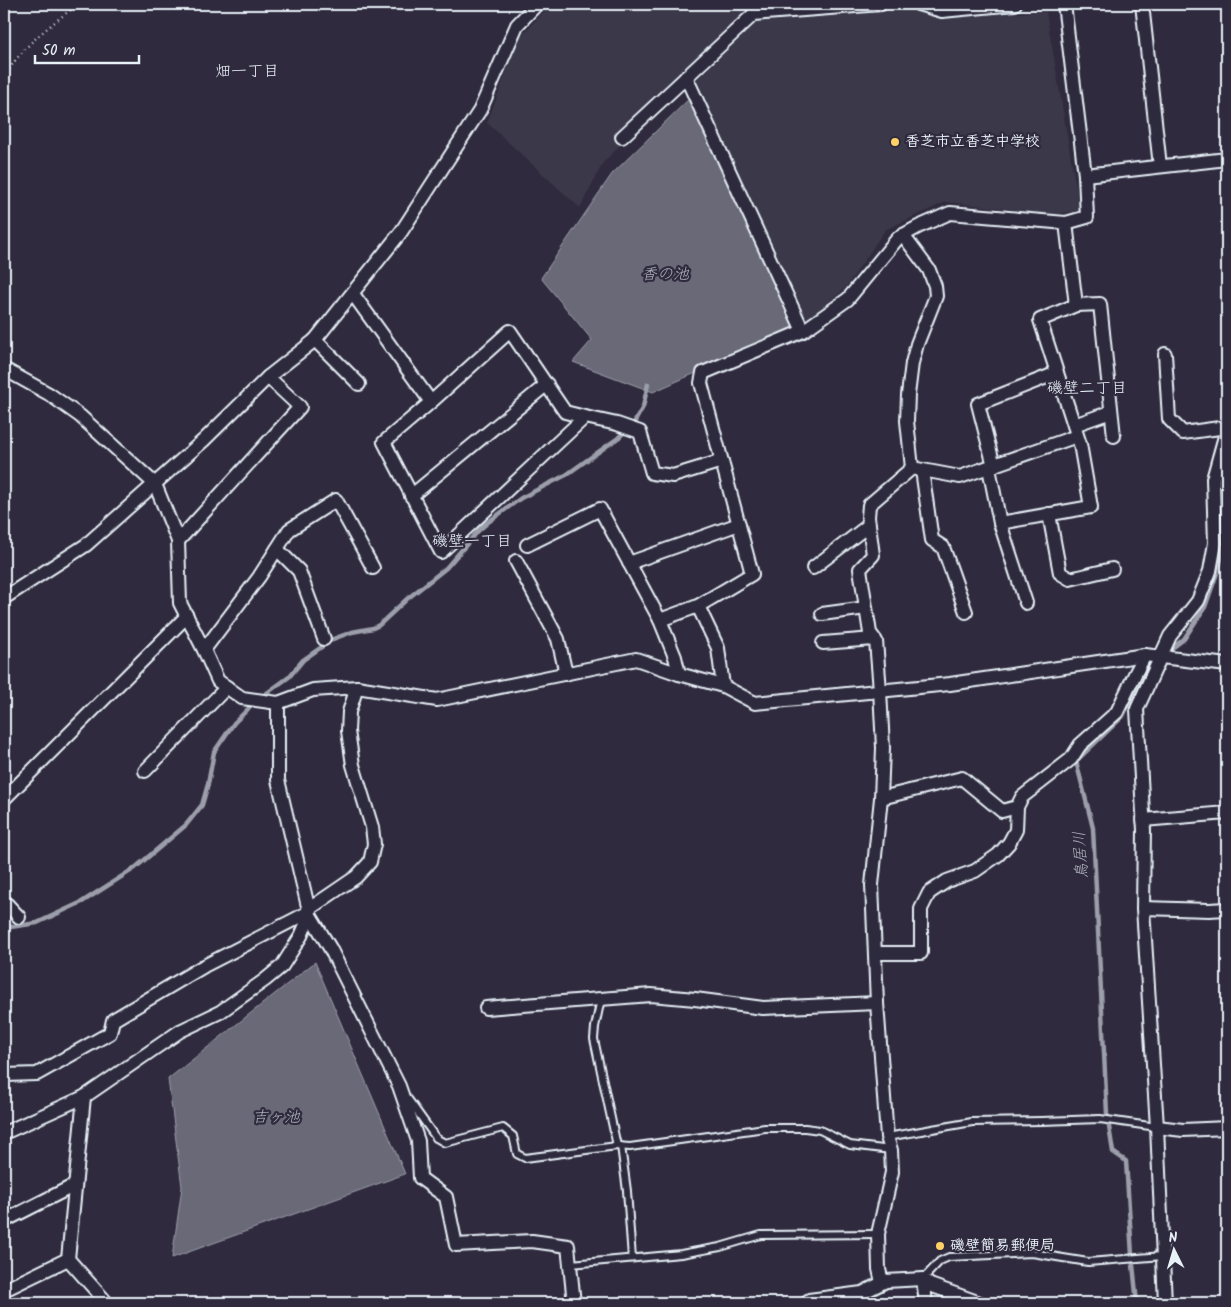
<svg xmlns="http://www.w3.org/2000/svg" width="1231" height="1307" font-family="Kalam,'Klee One',sans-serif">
  <rect width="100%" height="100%" fill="#2f2a3d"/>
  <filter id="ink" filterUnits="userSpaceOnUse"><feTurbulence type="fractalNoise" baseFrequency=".02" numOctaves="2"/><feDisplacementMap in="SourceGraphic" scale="10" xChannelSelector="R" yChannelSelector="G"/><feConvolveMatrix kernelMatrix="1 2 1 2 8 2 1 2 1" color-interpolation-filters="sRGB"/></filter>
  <g filter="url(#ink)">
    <g fill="#3b3749">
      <polygon points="551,4 830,4 756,6 603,163 580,208 487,123 519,38"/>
      <polygon points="915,10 947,17 1046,11 1080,211 1053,214 946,202 885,230 847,286 828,304 804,321 694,82 760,18"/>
    </g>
    <g fill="#696978" stroke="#9c9fab">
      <polygon points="694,94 796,328 653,392 573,362 592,340 541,278 612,174"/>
      <polygon points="315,962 405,1174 172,1258 182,1187 168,1079"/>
    </g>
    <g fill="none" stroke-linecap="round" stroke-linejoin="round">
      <g stroke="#9c9fab" stroke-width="4.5">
        <polyline points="1167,652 1184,639 1205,607 1216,576 1225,546 1225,504 1223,474 1227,453"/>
        <polyline points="260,698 289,677 303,660 333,639 352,632 373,628 379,625 407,599 446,568 479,530 487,523 521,498 566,475 618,438 634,423 643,407 648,384"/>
        <polyline points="4,928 37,923 82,902 135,868 186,825 202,805 208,784 214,752 234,723 254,703"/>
        <polyline points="1137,1303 1132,1255 1126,1161 1113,1152 1107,1114 1093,828 1076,761 1123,716 1145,670 1153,663"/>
      </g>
      <defs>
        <g id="lane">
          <polyline points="601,999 595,1027 594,1039 617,1146"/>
          <polyline points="408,1099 436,1138 445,1143 503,1128 513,1136 517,1154 525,1158 617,1146 630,1147 765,1128 805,1128 820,1130 850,1145 891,1150"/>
          <polyline points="887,1137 972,1122 1042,1121 1100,1119 1157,1127"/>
          <polyline points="621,1146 627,1191 632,1258"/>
          <polyline points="571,1264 681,1254 720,1247 761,1235 878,1234"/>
          <polyline points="923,1279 940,1261 949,1257 1032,1253 1088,1262 1163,1256"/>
        </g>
        <g id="street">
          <polyline points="918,4 942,11 1015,4"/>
          <polyline points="1064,4 1085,175 1227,159"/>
          <polyline points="1142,4 1160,166"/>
          <polyline points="686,77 803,331"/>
          <polyline points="622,137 754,14 881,4"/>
          <polyline points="1066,223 1087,217 1085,175"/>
          <polyline points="903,235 929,270 935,286 936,296 917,344 912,363 908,395 907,421 912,468 869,505 868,517 873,555 860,569 870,633 876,641 880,690 883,748 881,798 872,885 877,1003 887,1137 891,1150 892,1172 878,1234 879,1269 881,1278 886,1281 923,1279 930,1285 980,1303"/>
          <polyline points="353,294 431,402 384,442 441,552 585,417 565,412 510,331 431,402"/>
          <polyline points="315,340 359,384"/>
          <polyline points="1165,354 1169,419 1183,433 1227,427"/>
          <polyline points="4,369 49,394 80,416 155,484 178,541 180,603 204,650 218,681 242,698 278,703 313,690 357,687 437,700 636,659 679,674 723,686 755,703 950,684 1145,655 1227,665"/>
          <polyline points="585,417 617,424 640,432 652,473 673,476 722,461"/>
          <polyline points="1074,425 1111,412"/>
          <polyline points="994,466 978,404 1057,373"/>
          <polyline points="912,468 960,477 1077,436"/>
          <polyline points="989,468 1000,523 1026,603"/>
          <polyline points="922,470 932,540 943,547 966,612"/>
          <polyline points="411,496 547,384"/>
          <polyline points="1049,514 1060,573 1070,579 1112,569"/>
          <polyline points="1000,523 1091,507 1080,444 1040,320 1076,305"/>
          <polyline points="178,541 300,407 268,377"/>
          <polyline points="527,545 600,509 660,620"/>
          <polyline points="277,549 299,571 324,639"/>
          <polyline points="516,561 558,639 566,674"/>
          <polyline points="629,563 739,524"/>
          <polyline points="813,568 869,525"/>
          <polyline points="4,598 86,545 204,440 268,377 315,340 401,232 480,110 517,25 537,4"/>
          <polyline points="698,606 718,648 723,686"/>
          <polyline points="822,614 866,608"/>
          <polyline points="823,643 874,639"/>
          <polyline points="204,650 259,577 289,530 336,500 373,568"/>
          <polyline points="679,674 675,657 660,620 698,606 752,574 701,383 703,373 803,331 848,299 898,238 918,227 950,213 1066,223 1076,305 1100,304 1114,436"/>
          <polyline points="145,771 227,687"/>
          <polyline points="881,798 962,778 1002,811 1017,807"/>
          <polyline points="4,799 187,616"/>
          <polyline points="1143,820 1227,813"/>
          <polyline points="4,901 19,917"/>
          <polyline points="1143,908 1209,910 1227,909"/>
          <polyline points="309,909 356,877 370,862 374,844 372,827 353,765 348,731 349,712 357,687"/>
          <polyline points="310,915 330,948 399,1086 418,1141 420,1178 446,1197 456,1245 532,1241 568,1246 574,1303"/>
          <polyline points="875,953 921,953 921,909 929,893 947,881 975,871 998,855 1009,843 1016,830 1017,807 1022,797 1071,759 1080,745 1117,712 1135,674 1145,655"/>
          <polyline points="486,1008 651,995 695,999 763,1008 877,1003"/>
          <polyline points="4,1072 5,1075 37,1074 110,1033 113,1020 204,966 309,912"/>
          <polyline points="84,1097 68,1259 107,1303"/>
          <polyline points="1157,1127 1183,1130 1227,1128"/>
          <polyline points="4,1133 84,1097 180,1031 220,1012 265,980 282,966 301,936 310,915 278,780 278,703"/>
          <polyline points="4,1221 75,1185"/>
          <polyline points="923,1279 926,1303"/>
          <polyline points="4,1290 68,1259"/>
          <polyline points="810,1303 809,1300 862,1293 886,1281"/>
          <polyline points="1165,1303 1157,1127 1143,908 1144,830 1137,709 1170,636 1198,601 1210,571 1215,543 1213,479 1227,429"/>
        </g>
      </defs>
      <use href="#lane" stroke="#e8f1f8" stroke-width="10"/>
      <use href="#street" stroke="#e8f1f8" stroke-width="16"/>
      <path stroke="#e8f1f8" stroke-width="2.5" stroke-dasharray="1 4" stroke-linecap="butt" d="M4,78c17,-32 46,-52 74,-74"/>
      <use href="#lane" stroke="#2f2a3d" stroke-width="6"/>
      <use href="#street" stroke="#2f2a3d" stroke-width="12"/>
    </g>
  </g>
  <g fill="#ffd166" stroke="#2f2a3d" stroke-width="2">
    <circle cx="895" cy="142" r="5"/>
    <circle cx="940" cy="1246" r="5"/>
  </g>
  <g text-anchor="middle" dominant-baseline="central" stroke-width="4.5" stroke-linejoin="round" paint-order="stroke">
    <g font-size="15" font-weight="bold" fill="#e8f1f8" stroke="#2f2a3d" text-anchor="start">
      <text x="905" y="142">香芝市立香芝中学校</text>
      <text x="950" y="1246">磯壁簡易郵便局</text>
    </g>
    <g font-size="16" fill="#e8f1f8" stroke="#2f2a3d">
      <text x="247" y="71">畑一丁目</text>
      <text x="1087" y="388">磯壁二丁目</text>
      <text x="472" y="541">磯壁一丁目</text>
    </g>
    <g font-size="16" font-style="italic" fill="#afb4be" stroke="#2f2a3d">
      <text x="665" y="274">香の池</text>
      <text transform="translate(1081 855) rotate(-94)">鳥居川</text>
      <text x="276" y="1117">吉ヶ池</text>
    </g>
  </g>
  <rect width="1231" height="1307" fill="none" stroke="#2f2a3d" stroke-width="20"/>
  <rect x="10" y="10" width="1211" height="1287" fill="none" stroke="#e8f1f8" stroke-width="2" filter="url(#ink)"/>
  <g transform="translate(1174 1250) rotate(355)" stroke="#2f2a3d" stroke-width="4" paint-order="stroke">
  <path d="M0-4L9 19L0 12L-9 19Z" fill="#e8f1f8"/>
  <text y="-8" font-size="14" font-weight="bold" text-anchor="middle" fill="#e8f1f8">N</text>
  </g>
  <path d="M35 55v8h104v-8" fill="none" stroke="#e8f1f8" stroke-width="2.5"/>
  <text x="42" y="55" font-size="15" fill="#e8f1f8" stroke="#2f2a3d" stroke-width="4" paint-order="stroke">50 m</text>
</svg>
